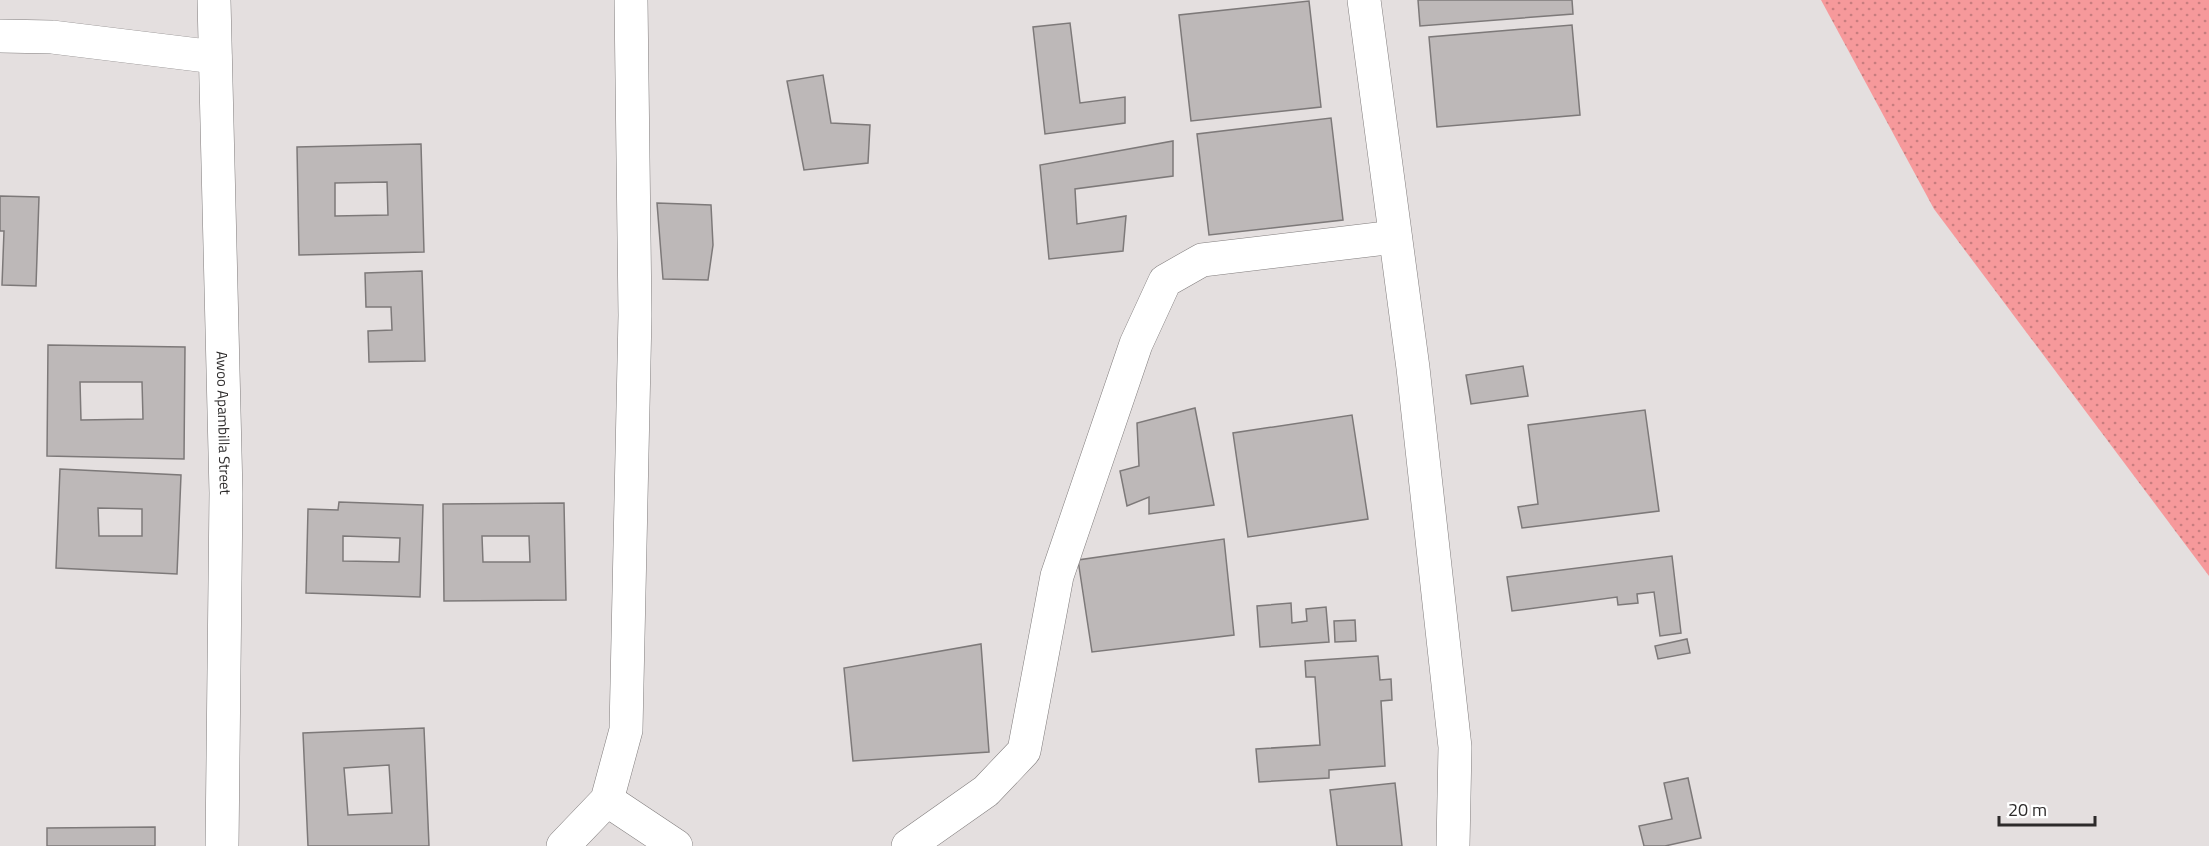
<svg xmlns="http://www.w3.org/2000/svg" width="2209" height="846" font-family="'Titillium Web',sans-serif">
  <defs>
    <pattern id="grass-dots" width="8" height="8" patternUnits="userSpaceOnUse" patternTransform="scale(1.5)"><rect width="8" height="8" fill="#f6999b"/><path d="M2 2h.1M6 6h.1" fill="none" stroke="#c87d7f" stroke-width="1.8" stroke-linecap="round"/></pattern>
  </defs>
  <rect width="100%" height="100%" fill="#e4dfdf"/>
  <polygon fill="url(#grass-dots)" points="1821,0 2209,0 2209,576 1934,209"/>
  <g fill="#bdb8b8" stroke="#7d7979" stroke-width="1.5" fill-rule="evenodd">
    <polygon points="1418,0 1572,0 1573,14 1420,26"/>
    <polygon points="1309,1 1321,107 1191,121 1179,15"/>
    <polygon points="1070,23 1080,103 1125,97 1125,123 1045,134 1033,27"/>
    <polygon points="1572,25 1580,115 1437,127 1429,37"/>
    <polygon points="823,75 831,123 870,125 868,163 804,170 787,81"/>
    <polygon points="1331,118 1343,220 1209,235 1197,134"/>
    <polygon points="1173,141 1173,176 1075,189 1077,224 1126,216 1123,251 1049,259 1040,165"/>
    <path d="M421,144l3,108 -125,3 -2,-108zM387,182l1,33 -53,1v-33z"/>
    <polygon points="0,196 39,197 36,286 2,285 4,231 0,231"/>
    <polygon points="657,203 711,205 713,245 708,280 663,279"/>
    <polygon points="422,271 425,361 369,362 368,331 392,330 391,307 366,307 365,273"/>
    <path d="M48,345l137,2 -1,112 -137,-3zM80,382h62l1,37 -62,1z"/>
    <polygon points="1523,366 1528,396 1471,404 1466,375"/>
    <polygon points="1195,408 1214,505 1149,514 1149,497 1127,506 1120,471 1139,466 1137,423"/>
    <polygon points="1645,410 1659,511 1522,528 1518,507 1538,504 1528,425"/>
    <polygon points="1352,415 1368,519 1248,537 1233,433"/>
    <path d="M60,469l121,6 -4,99 -121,-6zM98,508l44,1v27h-43z"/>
    <path d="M339,502l84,3 -3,92 -114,-4 2,-84 30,1zM343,536l57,2 -1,24 -56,-1z"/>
    <path d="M564,503l2,97 -122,1 -1,-97zM482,536h47l1,26h-47z"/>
    <polygon points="1224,539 1234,635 1092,652 1078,560"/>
    <polygon points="1672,556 1681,633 1660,636 1654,592 1637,594 1638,603 1618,605 1617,597 1512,611 1507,577"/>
    <polygon points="1291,603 1292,623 1307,621 1306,609 1326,607 1329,642 1260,647 1257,606"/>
    <polygon points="1355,620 1356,641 1335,642 1334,621"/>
    <polygon points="1687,639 1690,653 1658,659 1655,646"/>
    <polygon points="981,644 989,752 853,761 844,668"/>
    <polygon points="1378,656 1380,680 1391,679 1392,700 1381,701 1385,766 1329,770 1329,778 1259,782 1256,749 1320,745 1315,677 1306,677 1305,661"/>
    <path d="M424,728l5,118h-121l-5,-113zM389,765l3,48 -44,2 -4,-47z"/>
    <polygon points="1688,778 1701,838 1665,846 1644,846 1639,826 1672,819 1664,783"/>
    <polygon points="1395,783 1402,846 1337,846 1330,790"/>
    <polygon points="155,827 155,846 47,846 47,828"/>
  </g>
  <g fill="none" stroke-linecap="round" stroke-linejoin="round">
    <defs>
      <g id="minor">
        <path id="s1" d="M214,0l12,493 -4,353"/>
        <polyline points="1364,0 1413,368 1455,747 1453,846"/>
        <polyline points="0,36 52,37 215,57"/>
        <polyline points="607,800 676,846"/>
        <polyline points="563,846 607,800 626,730 635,315 631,0"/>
        <polyline points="908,846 986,791 1024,751 1057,576 1136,344 1165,281 1202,260 1395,237"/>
      </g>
    </defs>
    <use href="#minor" stroke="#817d7d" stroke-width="34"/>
    <use href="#minor" stroke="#fff" stroke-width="33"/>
  </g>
  <g text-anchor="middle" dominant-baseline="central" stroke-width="5" stroke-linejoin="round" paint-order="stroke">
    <g font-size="15" fill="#2d2b2b" stroke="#fff">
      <text stroke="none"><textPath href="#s1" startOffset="423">Awoo Apambilla Street</textPath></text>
    </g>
  </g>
  <path d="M1999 816v9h96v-9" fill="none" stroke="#2d2b2b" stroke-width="3"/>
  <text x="2008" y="816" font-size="18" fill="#2d2b2b" stroke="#ffffff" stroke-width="4.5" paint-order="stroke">20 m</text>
</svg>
